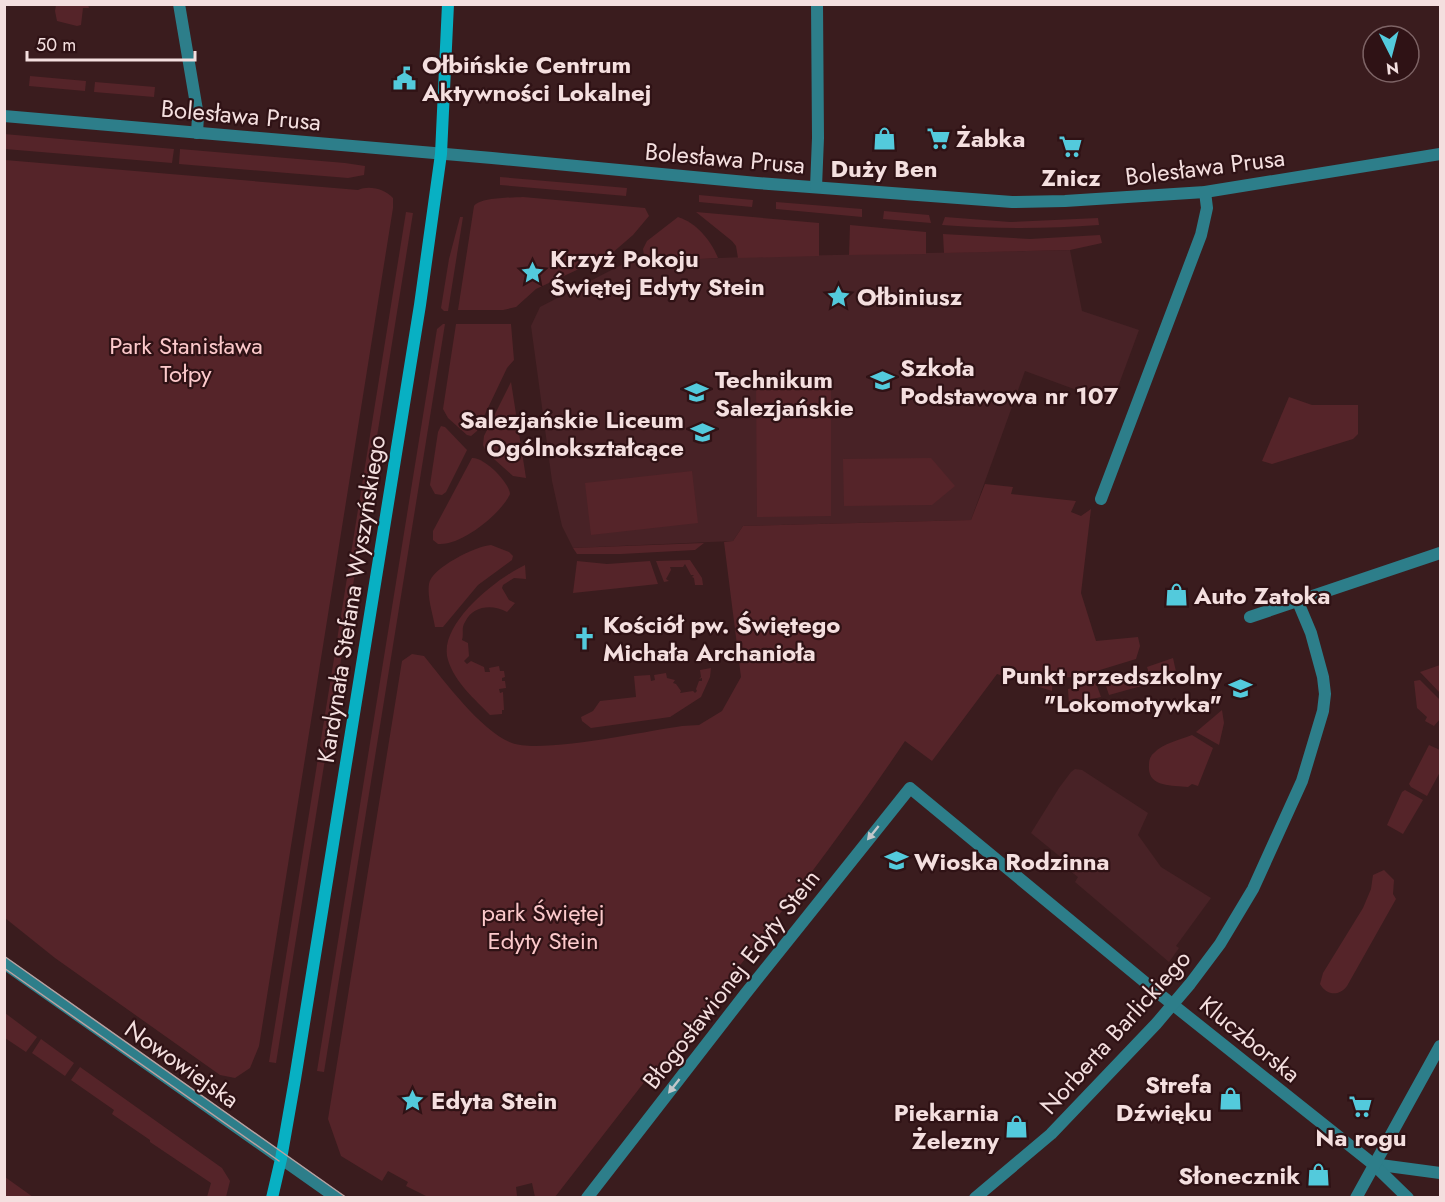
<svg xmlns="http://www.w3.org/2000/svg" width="1445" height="1202" font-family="Jost,sans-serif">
  <rect width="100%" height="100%" fill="#3a1c1e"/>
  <g fill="#482226">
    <polygon points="1070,250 1082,311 1139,330 1112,403 1025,371 971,520 743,526 733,541 573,548 562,526 552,481 537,370 531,326 540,307 627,262 743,257"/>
    <polygon points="1075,769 1082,770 1148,813 1138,835 1161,867 1211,898 1176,946 1179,948 1169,962 1075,882 1078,877 1060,863 1063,859 1031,833 1059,788 1071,772"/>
  </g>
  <g fill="#552429">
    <polygon points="56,5 88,5 89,8 83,8 81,25 77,26 57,21 55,11"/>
    <polygon points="30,76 86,81 85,91 29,86"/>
    <polygon points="95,82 155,87 154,97 94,92"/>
    <polygon points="4,134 174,149 172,163 5,149"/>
    <polygon points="180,149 345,163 365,166 364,175 348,178 179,164"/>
    <path d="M5,160l353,30c11,-5 27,-1 35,8v10l-134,838 -9,22 -15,10 -15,-3 -165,-117 -50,-40z"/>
    <polygon points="500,177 627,188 626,196 500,185"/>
    <polygon points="699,195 753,200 752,207 699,202"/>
    <path d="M523,197l122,11 4,8 -16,19 -22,19 -75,35 -20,18 -13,3h-45l16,-104c7,-9 37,-8 49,-9z"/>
    <polygon points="776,202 862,209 862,217 776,209"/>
    <polygon points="884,211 929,215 931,223 883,219"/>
    <polygon points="406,212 413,213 276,1063 269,1062"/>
    <polygon points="696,212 819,223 819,256 738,258 736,246 732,241"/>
    <polygon points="460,217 463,217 448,311 444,311 441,308 449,259"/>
    <path d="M678,217c19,6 33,24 40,41l-73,4 -2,-13 4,-8z"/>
    <path d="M945,217l65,5 88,-4 1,7c-53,4 -104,4 -157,0z"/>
    <polygon points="850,225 926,232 926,254 849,255"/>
    <polygon points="943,234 1030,239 1100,235 1102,243 1070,250 944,253"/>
    <polygon points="443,324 445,324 324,1072 317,1071 437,329"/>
    <polygon points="456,324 511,324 514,360 507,368 477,431 471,436 467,435 448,418 443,409"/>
    <polygon points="756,376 831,376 831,516 757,517"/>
    <polygon points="511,382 526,478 513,476 486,452 483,445 484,436"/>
    <polygon points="1289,397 1312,405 1358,405 1358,434 1353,439 1272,464 1262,461"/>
    <polygon points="441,426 445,427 467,450 446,492 442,495 435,494 430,485 438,432"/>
    <path d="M472,458c12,-1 37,24 38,36 -9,20 -49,52 -72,50l-5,-4v-9z"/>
    <polygon points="931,458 955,486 932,505 844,506 843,459"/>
    <polygon points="692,471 698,523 591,535 585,483"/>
    <path d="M985,484l28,3 -2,7 65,7 -5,11 10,4 10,-7 -10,84 15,48 42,-4 2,9 -4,13 -59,18 -24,1 -1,13 -55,-17 -65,87 -27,-20c-75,112 -160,218 -243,324l-13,11 -94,121h-20l-3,-14 -16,4 1,9 -9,1h-80l-22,-11 2,-4 -20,-11 -6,10 -41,-25 -13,-37 74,-458 10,-7 12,2c21,26 58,76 88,87 28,11 135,-12 170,-17l17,-1 23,-14 19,-34 -17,-135 9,-1 10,-15 228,-6z"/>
    <polygon points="704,543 695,550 621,554 577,554 573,548"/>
    <path d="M491,545l18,7 4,4 -1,4 -34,25 -35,42h-8c-2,-13 -8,-29 -6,-43 2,-16 47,-38 62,-39z"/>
    <polygon points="690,560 702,578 703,585 695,585 694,578 692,577 694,575 691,575 685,564 683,567 670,567 671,570 666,579 669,581 664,582 656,561"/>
    <polygon points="577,561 607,564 650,561 658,584 573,593"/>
    <path d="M525,565l1,14 -12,-1 -11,7 -1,3 7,12 6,3 -8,9c-14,-8 -34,-7 -42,10 -4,6 -1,12 -3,18l6,3 1,13 -5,5 3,3 4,-3 13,6 1,5h5l-1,-4 10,-2 1,5h4l1,6 -3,1v3h3l1,7 -7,1 1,4 3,-1 1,18h-2v4l-12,1c-15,-16 -35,-32 -42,-55 -11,-35 49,-82 77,-95z"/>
    <polygon points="1173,658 1177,676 1152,683 1147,667"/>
    <polygon points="1440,665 1440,693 1420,672"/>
    <polygon points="711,668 710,677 701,697 670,717 591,728 582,721 581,717 593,711 600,701 636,697 634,676 650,675 651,681 655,680 654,675 666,673 667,678 675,680 673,683 676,684 681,691 680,693 693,691 695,693 697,691 696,689 699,681 702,681 702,678 699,679 701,677 700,670"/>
    <polygon points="1139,669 1145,685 1109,695 1104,680"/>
    <polygon points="1420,680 1440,700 1440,719 1434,726 1425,721 1427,717 1417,708 1414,681"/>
    <polygon points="1096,683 1101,697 1069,705 1068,689"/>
    <polygon points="1222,710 1224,723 1219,745 1196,732"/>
    <path d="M1192,735l21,13 -15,38 -6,-2 -4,3c-16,-2 -41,1 -39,-22 0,-4 1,-9 5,-12 9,-10 26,-13 38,-18z"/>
    <polygon points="1429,745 1440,750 1440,772 1427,796 1411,787 1409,784"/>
    <polygon points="1405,790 1423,800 1403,834 1387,825 1402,792"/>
    <path d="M1384,870l10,10 -1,14 3,5 -49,87c-8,11 -21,9 -27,-2l3,-11 40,-65 8,-19 2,-14z"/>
    <polygon points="5,1013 37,1037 26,1052 5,1038"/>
    <polygon points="41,1039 74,1063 65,1076 32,1053"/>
    <polygon points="80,1067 222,1168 230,1181 226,1197 207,1197 211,1183 150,1142 150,1140 112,1114 114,1110 71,1080"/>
    <polygon points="4,1177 5,1177 33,1197 5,1197"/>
  </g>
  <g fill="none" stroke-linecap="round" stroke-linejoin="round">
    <g stroke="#2d7e8a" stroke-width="12">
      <polyline points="179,4 198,116 197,133"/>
      <polyline points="4,116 492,158 757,183 1012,202 1065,201 1205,192 1440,154"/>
      <polyline points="816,187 818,138 817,4"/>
      <polyline points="1101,499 1201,235 1207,208 1205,192"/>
      <polyline points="1250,617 1440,553"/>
      <polyline points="1373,1164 1440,1173"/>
      <polyline points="587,1198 746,993 910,788 1152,988 1373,1164 1408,1198"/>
      <polyline points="975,1198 1051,1134 1156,1024 1190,984 1220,944 1253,889 1302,781 1323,711 1325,694 1323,677 1311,633 1298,602"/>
      <polyline points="1356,1198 1440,1046"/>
    </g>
    <polyline stroke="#2d7e8a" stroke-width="12" points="4,963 337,1198"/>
    <polyline stroke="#08b0c3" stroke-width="12" points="272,1198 281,1159 295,1079 420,305 441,154 448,4"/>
    <g stroke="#b9a1a1" stroke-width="1.5">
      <polyline points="4,956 347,1198"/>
      <polyline points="4,968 279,1161"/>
    </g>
  </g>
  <defs><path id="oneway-solid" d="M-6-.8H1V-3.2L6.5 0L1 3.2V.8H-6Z" transform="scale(1.5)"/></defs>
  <g fill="#c2c7ca">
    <use href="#oneway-solid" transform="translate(873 833) rotate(129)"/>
    <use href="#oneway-solid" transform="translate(674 1086) rotate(128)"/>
  </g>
  <defs>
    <symbol id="civic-bare" viewBox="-9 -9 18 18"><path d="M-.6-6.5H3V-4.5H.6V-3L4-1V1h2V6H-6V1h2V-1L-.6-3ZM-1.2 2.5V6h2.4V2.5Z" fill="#53cadc" stroke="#2f1215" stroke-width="2.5" paint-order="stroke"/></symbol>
    <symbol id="shop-bare" viewBox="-9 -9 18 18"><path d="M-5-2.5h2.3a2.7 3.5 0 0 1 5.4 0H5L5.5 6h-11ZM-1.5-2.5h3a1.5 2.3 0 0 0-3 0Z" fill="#53cadc" stroke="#2f1215" stroke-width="2.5" paint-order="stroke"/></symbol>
    <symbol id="supermarket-bare" viewBox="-9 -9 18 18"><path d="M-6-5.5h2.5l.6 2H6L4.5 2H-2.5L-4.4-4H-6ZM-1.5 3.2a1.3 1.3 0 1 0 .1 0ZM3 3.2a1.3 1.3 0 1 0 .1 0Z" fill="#53cadc" stroke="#2f1215" stroke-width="2.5" paint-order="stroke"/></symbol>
    <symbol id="sight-bare" viewBox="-9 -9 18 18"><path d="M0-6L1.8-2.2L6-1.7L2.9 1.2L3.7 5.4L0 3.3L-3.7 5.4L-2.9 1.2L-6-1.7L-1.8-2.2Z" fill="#53cadc" stroke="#2f1215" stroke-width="2.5" paint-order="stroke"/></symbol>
    <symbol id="school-bare" viewBox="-9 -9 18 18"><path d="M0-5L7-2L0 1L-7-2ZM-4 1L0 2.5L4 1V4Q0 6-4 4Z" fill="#53cadc" stroke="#2f1215" stroke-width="2.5" paint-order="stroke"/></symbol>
    <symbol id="church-bare" viewBox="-9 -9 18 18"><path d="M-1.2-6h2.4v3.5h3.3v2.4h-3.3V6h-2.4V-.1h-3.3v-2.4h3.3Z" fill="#53cadc" stroke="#2f1215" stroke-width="2.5" paint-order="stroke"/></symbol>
  </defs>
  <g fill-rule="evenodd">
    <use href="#civic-bare" x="388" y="62" width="33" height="33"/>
    <use href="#shop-bare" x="868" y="122" width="33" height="33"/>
    <use href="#supermarket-bare" x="922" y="122" width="33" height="33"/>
    <use href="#supermarket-bare" x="1054" y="130" width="33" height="33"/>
    <use href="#sight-bare" x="516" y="256" width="33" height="33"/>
    <use href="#sight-bare" x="822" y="280" width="33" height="33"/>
    <use href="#school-bare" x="866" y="364" width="33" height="33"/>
    <use href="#school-bare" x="680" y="376" width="33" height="33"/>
    <use href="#school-bare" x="686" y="416" width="33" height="33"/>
    <use href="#shop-bare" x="1160" y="578" width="33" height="33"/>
    <use href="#church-bare" x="568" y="622" width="33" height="33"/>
    <use href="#school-bare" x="1224" y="672" width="33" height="33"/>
    <use href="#school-bare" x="880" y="844" width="33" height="33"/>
    <use href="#shop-bare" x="1214" y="1082" width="33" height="33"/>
    <use href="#sight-bare" x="396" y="1084" width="33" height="33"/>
    <use href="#supermarket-bare" x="1344" y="1090" width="33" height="33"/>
    <use href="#shop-bare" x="1000" y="1110" width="33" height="33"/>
    <use href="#shop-bare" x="1302" y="1158" width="33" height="33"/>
  </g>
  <g text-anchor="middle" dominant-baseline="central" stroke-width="4.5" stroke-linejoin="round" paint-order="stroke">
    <g font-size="24" font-weight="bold" fill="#f4dfdf" stroke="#2f1215" text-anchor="start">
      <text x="422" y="64">Ołbińskie Centrum<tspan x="422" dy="28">Aktywności Lokalnej</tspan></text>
      <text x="956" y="138">Żabka</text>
      <text x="884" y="168" text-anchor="middle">Duży Ben</text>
      <text x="1071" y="177" text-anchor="middle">Znicz</text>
      <text x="550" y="258">Krzyż Pokoju<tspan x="550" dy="28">Świętej Edyty Stein</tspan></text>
      <text x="857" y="296">Ołbiniusz</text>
      <text x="900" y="367">Szkoła<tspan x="900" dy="28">Podstawowa nr 107</tspan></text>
      <text x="715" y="379">Technikum<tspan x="715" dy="28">Salezjańskie</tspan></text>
      <text x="684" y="419" text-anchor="end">Salezjańskie Liceum<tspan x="684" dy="28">Ogólnokształcące</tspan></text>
      <text x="1194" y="595">Auto Zatoka</text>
      <text x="603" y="624">Kościół pw. Świętego<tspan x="603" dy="28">Michała Archanioła</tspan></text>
      <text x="1222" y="675" text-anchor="end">Punkt przedszkolny<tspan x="1222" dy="28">"Lokomotywka"</tspan></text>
      <text x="914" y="861">Wioska Rodzinna</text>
      <text x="1212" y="1084" text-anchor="end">Strefa<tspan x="1212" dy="28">Dźwięku</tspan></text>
      <text x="431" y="1100">Edyta Stein</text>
      <text x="999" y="1112" text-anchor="end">Piekarnia<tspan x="999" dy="28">Żelezny</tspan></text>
      <text x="1361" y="1137" text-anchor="middle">Na rogu</text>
      <text x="1300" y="1175" text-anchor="end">Słonecznik</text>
    </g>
    <g font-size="24" fill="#f4dfdf" stroke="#2f1215">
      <text transform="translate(241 115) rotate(5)">Bolesława Prusa</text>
      <text transform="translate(725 158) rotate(5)">Bolesława Prusa</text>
      <text transform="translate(1205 167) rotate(-7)">Bolesława Prusa</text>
      <text transform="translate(351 599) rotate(-81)">Kardynała Stefana Wyszyńskiego</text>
      <text transform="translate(731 979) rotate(-52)">Błogosławionej Edyty Stein</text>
      <text transform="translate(1115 1032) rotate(-48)">Norberta Barlickiego</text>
      <text transform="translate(1250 1039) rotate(39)">Kluczborska</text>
      <text transform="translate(182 1064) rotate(35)">Nowowiejska</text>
    </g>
    <g font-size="24" fill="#fcc9cb" stroke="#2f1215">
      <text x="186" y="345">Park Stanisława<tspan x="186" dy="28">Tołpy</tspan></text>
      <text x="543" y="912">park Świętej<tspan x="543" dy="28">Edyty Stein</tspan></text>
    </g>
  </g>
  <rect width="1445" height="1202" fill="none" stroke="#f4dfdf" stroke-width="12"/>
  <g transform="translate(1391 54) rotate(174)"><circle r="28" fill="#2f1215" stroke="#7e6466" stroke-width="1.5"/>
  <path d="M0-4.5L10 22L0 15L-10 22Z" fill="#53cadc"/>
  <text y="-9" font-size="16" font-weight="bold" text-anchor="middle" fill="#f4dfdf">N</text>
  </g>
  <path d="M27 51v9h168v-9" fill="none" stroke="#f4dfdf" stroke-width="3"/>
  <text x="36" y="51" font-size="18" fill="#f4dfdf" stroke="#2f1215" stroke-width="4.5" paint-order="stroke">50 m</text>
</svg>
